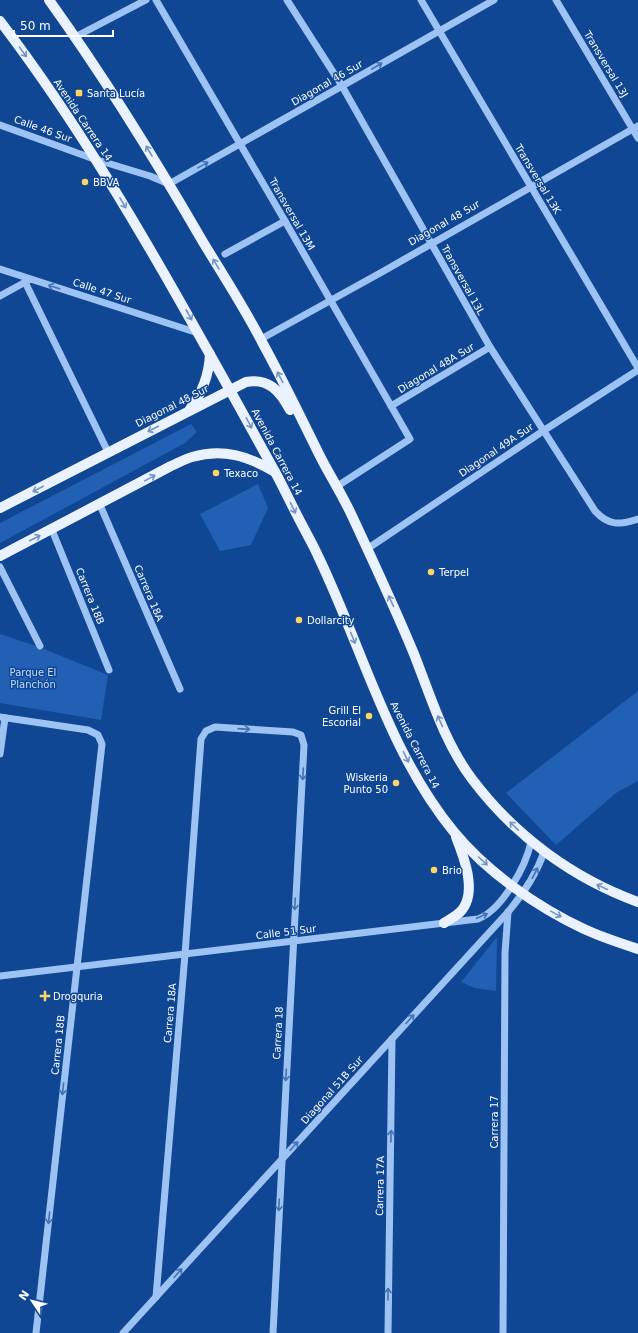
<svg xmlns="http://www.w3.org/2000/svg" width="638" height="1333" font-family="'DejaVu Sans',sans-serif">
  <rect width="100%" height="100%" fill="#0f4794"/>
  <g fill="#2160b4">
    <polygon points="191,424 197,432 185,443 0,543 0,523"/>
    <polygon points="258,484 268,508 251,545 220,551 200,514"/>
    <polygon points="0,634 39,647 108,675 101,720 0,703"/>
    <polygon points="638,691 638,781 616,793 556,845 506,793"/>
    <polygon points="497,937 496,991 475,988 461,982"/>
  </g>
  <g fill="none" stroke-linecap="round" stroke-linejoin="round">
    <g stroke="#9dc3f4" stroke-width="7">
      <polyline points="156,0 285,221 410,439 336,487"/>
      <path d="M287,0l55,86 148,261 105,164c14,15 24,14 43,8"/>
      <polyline points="421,0 638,368"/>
      <polyline points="556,0 638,138"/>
      <polyline points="75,37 146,0"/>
      <polyline points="0,125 94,159 150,176 169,184 494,0"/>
      <polyline points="225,254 285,221"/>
      <polyline points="0,269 198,333"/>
      <polyline points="25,282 108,452"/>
      <polyline points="0,296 29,280"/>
      <polyline points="261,339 382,272 638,126"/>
      <polyline points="391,406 490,347"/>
      <polyline points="100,505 180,689"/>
      <polyline points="52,530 109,670"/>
      <polyline points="367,549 543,431 638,370"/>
      <polyline points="0,567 40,646"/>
      <polyline points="0,717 88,730 98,735 102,744 36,1333"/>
      <polyline points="0,754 5,718"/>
      <path d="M0,976l478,-57c24,-9 48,-53 53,-77"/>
      <polyline points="156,1297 185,954 201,739 206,731 215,727 293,732 301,735 304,745 273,1333"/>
      <path d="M123,1333l385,-421c16,-19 28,-37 36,-60"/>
      <polyline points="388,1333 392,1039"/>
      <polyline points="503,1333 505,953 508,912"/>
    </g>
    <g stroke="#eaf2ff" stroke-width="10">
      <path d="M49,0c56,78 106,159 154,242 20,33 41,65 59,100 21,38 40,78 60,118 10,19 22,38 31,58 21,45 42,90 61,136 17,43 30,88 58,125 42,56 100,99 166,123"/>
      <path d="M0,21c77,101 142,212 204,323 24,42 47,84 70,126 9,16 16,32 24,47 7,14 15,27 21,41 44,92 70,195 135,274 33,40 83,75 130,97 17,8 36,14 54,20"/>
      <path d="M190,409c13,-17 19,-34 20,-55"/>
      <path d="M0,508l246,-126c23,-4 34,9 44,28"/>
      <path d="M0,556l171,-90c7,-3 14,-7 21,-9 31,-9 56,-1 83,15"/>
      <path d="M444,923c6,-4 13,-7 18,-13 15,-19 2,-53 -6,-73"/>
    </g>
  </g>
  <defs><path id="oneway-shaft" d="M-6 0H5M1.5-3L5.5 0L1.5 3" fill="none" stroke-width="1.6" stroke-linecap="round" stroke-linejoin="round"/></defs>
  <g stroke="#7294c4">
    <use href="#oneway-shaft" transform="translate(23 52) rotate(54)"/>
    <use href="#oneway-shaft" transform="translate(149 151) rotate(-121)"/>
    <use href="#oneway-shaft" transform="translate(123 203) rotate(60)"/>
    <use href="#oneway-shaft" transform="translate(216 264) rotate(-121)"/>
    <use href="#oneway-shaft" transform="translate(189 315) rotate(61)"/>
    <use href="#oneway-shaft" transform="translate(280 377) rotate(-117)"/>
    <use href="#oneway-shaft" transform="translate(249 423) rotate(62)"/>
    <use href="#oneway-shaft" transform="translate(153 429) rotate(153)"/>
    <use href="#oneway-shaft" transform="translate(150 478) rotate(-29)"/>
    <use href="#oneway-shaft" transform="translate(38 489) rotate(153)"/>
    <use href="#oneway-shaft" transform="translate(293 508) rotate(64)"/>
    <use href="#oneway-shaft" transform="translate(35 538) rotate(-27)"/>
    <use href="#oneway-shaft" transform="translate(391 601) rotate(-115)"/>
    <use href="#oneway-shaft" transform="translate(353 638) rotate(68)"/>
    <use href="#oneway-shaft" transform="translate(440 721) rotate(-114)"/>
    <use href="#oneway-shaft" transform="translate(406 757) rotate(63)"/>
    <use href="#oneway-shaft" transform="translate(514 826) rotate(-136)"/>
    <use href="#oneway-shaft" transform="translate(483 861) rotate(42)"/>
    <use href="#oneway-shaft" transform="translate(602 887) rotate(-155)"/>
    <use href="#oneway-shaft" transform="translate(556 914) rotate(29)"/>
  </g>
  <g stroke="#4172b6">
    <use href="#oneway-shaft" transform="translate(377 66) rotate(-30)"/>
    <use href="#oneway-shaft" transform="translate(203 165) rotate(-29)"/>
    <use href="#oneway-shaft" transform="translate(54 287) rotate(-162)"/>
    <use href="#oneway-shaft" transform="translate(244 729) rotate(4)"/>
    <use href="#oneway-shaft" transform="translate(303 774) rotate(93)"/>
    <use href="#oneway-shaft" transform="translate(535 873) rotate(-63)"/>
    <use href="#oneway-shaft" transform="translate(295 904) rotate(93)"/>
    <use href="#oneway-shaft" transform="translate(482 916) rotate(-23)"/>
    <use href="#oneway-shaft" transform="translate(410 1019) rotate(-48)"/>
    <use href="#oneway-shaft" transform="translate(286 1075) rotate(93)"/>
    <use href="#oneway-shaft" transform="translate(63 1089) rotate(96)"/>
    <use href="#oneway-shaft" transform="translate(391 1136) rotate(-89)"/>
    <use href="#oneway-shaft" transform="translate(294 1146) rotate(-48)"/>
    <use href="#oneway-shaft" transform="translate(279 1205) rotate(93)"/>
    <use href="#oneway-shaft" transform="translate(49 1218) rotate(96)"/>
    <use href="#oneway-shaft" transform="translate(178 1273) rotate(-48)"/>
    <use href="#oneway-shaft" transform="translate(388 1294) rotate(-89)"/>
  </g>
  <g fill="#ffd460" stroke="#0f4794" stroke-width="1.5">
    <rect x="75" y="89" width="8" height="8" rx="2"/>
    <circle cx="85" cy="182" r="4"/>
    <circle cx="216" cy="473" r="4"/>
    <circle cx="431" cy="572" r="4"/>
    <circle cx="299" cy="620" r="4"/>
    <circle cx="369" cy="716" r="4"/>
    <circle cx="396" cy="783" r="4"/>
    <circle cx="434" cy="870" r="4"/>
    <path d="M43 990h4v4h4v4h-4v4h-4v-4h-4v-4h4z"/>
  </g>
  <g text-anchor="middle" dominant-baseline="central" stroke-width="3" stroke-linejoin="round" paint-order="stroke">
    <g font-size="10" fill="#fff" stroke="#0f4794">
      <text transform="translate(606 64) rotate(59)">Transversal 13J</text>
      <text transform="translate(327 83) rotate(-30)">Diagonal 46 Sur</text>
      <text transform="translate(83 120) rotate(56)">Avenida Carrera 14</text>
      <text transform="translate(43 129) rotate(20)">Calle 46 Sur</text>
      <text transform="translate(538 179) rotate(59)">Transversal 13K</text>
      <text transform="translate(292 214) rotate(60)">Transversal 13M</text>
      <text transform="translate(444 223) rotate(-30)">Diagonal 48 Sur</text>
      <text transform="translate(463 280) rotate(61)">Transversal 13L</text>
      <text transform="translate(102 291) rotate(18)">Calle 47 Sur</text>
      <text transform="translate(436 368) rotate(-31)">Diagonal 48A Sur</text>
      <text transform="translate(172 406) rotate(-27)">Diagonal 48 Sur</text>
      <text transform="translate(496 450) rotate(-34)">Diagonal 49A Sur</text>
      <text transform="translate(277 452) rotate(62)">Avenida Carrera 14</text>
      <text transform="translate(149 593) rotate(67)">Carrera 18A</text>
      <text transform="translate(90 596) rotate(68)">Carrera 18B</text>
      <text transform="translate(415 745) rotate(63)">Avenida Carrera 14</text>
      <text transform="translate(286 932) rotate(-7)">Calle 51 Sur</text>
      <text transform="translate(170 1013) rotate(-85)">Carrera 18A</text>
      <text transform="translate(278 1033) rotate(-87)">Carrera 18</text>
      <text transform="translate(58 1045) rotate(-84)">Carrera 18B</text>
      <text transform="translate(332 1090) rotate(-48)">Diagonal 51B Sur</text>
      <text transform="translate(494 1122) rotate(-90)">Carrera 17</text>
      <text transform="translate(380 1186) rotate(-89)">Carrera 17A</text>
    </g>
    <g font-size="10" fill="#fff" stroke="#0f4794" text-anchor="start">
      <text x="87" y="93">Santa Lucía</text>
      <text x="93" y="182">BBVA</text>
      <text x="224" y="473">Texaco</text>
      <text x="439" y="572">Terpel</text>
      <text x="307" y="620">Dollarcity</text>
      <text x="361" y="710" text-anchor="end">Grill El<tspan x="361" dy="12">Escorial</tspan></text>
      <text x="388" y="777" text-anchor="end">Wiskeria<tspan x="388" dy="12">Punto 50</tspan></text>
      <text x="442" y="870">Brio</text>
      <text x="53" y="996">Drogquria</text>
    </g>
    <g font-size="10" fill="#c5defe" stroke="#0f4794">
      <text x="33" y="672">Parque El<tspan x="33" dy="12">Planchón</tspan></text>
    </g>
  </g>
  <g transform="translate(32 1301) rotate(305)" stroke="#0f4794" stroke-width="3" paint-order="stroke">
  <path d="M0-3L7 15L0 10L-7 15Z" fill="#ffffff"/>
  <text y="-6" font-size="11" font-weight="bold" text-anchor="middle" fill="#ffffff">N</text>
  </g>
  <path d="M14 30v6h99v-6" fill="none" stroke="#ffffff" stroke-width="2"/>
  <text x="20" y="30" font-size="12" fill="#ffffff" stroke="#0f4794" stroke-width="3" paint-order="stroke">50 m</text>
</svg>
